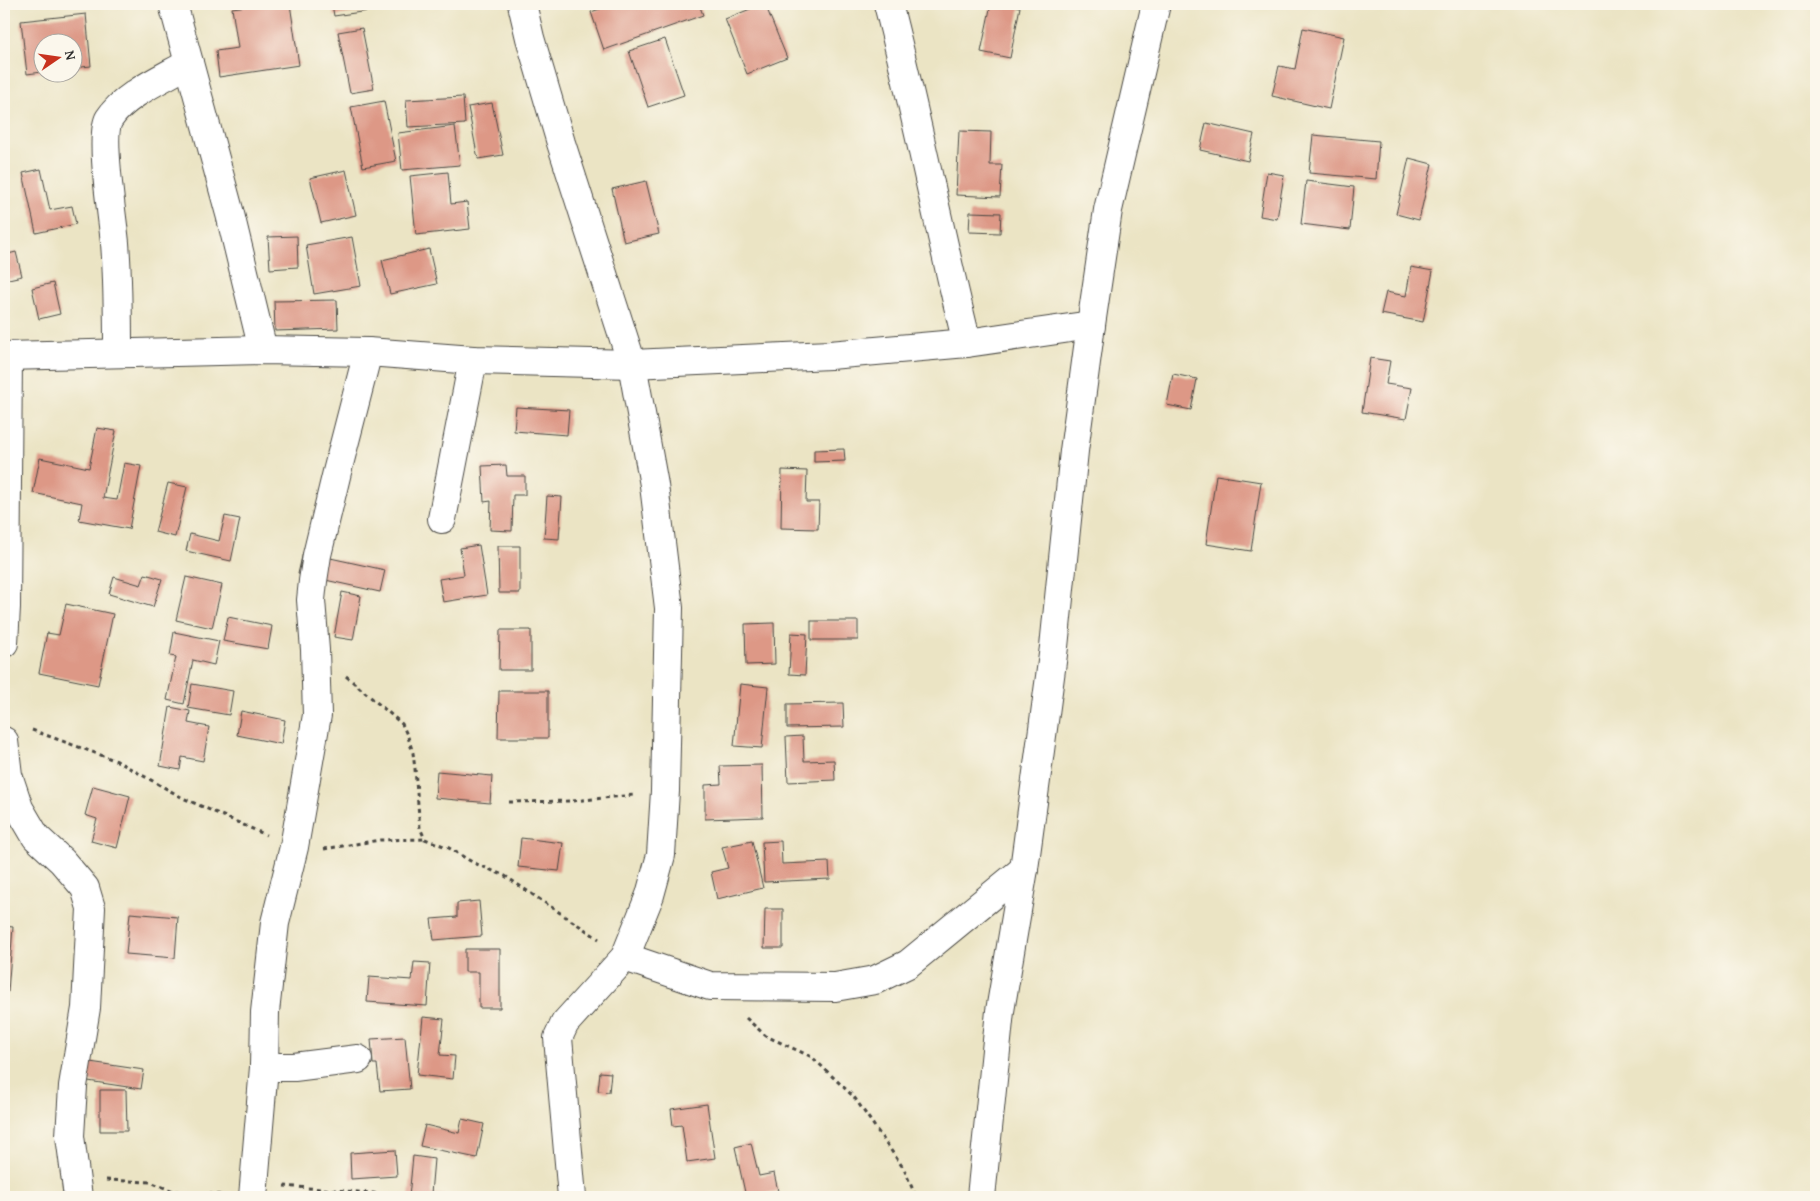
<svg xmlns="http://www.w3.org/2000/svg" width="1820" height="1201" font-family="'Gentium Book Plus',serif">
  <rect width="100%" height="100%" fill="#fbf7ec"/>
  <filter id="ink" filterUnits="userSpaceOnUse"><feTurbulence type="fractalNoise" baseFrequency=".02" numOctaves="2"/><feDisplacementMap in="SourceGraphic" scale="10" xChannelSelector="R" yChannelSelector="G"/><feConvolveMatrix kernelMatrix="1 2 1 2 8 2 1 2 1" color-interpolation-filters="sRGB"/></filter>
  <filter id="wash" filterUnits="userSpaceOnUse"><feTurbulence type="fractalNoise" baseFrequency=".0096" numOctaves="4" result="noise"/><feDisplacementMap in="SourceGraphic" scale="20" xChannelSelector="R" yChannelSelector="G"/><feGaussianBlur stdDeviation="1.12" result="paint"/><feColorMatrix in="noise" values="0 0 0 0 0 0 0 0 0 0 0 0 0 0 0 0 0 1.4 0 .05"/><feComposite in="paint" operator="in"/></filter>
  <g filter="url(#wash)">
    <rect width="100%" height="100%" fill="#ebe4c4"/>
    <g id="blocks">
      <g fill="#dd9886">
        <polygon points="263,4 290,4 299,65 219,77 216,51 238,48 232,8"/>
        <polygon points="332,4 374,4 375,10 334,16"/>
        <polygon points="614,4 699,4 703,15 604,50 591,12"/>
        <polygon points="763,4 765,4 787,58 747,74 725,19"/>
        <polygon points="991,4 1002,4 1020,7 1010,58 981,52"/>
        <polygon points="86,14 91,66 72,68 72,42 42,42 42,72 27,74 21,21"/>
        <polygon points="362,28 374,89 350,93 338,32"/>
        <polygon points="1303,28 1344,37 1329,109 1272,96 1279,66 1295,69"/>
        <polygon points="665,39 684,95 648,107 629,51"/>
        <polygon points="4,64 7,77 4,77"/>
        <polygon points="463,97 465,124 408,127 406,100"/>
        <polygon points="384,101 396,161 363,167 351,107"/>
        <polygon points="492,103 503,155 478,159 468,107"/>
        <polygon points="1206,123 1254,134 1248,161 1200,150"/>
        <polygon points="455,126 460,165 402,170 398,133"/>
        <polygon points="959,131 991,132 990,165 1002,165 1000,197 956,195"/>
        <polygon points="1313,135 1379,141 1376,179 1309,173"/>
        <polygon points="5,141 7,154 4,154 4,142"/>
        <polygon points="1409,158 1432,164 1419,220 1396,214"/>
        <polygon points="41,169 50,210 72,206 76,224 36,233 23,173"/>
        <polygon points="346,170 356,215 321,223 310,178"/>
        <polygon points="448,172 451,204 467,202 470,229 416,235 410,176"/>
        <polygon points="1267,172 1284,175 1277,219 1260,216"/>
        <polygon points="646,181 659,234 624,242 612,189"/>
        <polygon points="1306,181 1354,187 1350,230 1301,224"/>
        <polygon points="970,212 1001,213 1000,233 969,232"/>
        <polygon points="297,236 298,267 270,269 268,237"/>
        <polygon points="352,237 361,286 314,294 306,245"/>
        <polygon points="429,249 437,284 390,294 382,260"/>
        <polygon points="16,252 22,276 4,280 4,255"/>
        <polygon points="1411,267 1433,271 1423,322 1381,314 1386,292 1406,296"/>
        <polygon points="53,283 60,314 39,319 32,288"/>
        <polygon points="337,300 338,329 275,331 274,301"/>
        <polygon points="1370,358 1390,361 1386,384 1412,388 1406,419 1362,412"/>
        <polygon points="1173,374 1197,379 1191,410 1167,405"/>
        <polygon points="516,407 569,410 567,435 514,431"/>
        <polygon points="97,428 116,431 103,498 117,500 124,463 141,466 129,529 79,520 82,503 33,493 40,458 89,468"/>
        <polygon points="844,449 845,461 814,462 814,450"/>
        <polygon points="506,465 507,476 525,476 525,495 513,495 512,531 490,530 491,501 484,502 482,466"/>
        <polygon points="782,470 807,471 806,502 819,502 818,529 781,528"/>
        <polygon points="1216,475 1261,482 1251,551 1206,544"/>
        <polygon points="168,483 187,487 175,537 155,532"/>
        <polygon points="547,496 562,497 559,539 544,538"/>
        <polygon points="225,516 240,519 231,561 186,551 190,534 219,541"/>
        <polygon points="479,545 487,595 443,602 439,579 464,575 460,548"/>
        <polygon points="498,546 520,546 520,593 499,593"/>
        <polygon points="303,552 385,570 380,592 298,574"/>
        <polygon points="145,574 162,579 153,607 109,594 114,577 141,585"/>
        <polygon points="186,577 222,585 212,628 176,620"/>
        <polygon points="342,592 361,596 353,640 334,637"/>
        <polygon points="66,604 113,614 98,685 39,673 47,633 59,635"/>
        <polygon points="228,617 272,626 268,649 223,641"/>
        <rect x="811" y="621" width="47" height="19"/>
        <polygon points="774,623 775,664 746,665 745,624"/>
        <polygon points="500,630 531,630 531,670 499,670"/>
        <polygon points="174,632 219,641 214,665 193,660 184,704 167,700 176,657 170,656"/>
        <polygon points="791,633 807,634 805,675 789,674"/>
        <polygon points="192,684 233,691 229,715 188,708"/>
        <polygon points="740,684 768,687 762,748 734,746"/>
        <polygon points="499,691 548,691 548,738 498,738"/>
        <polygon points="843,703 844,727 787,728 787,704"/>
        <polygon points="170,707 190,711 188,723 209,727 203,761 182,757 180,770 160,766"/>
        <polygon points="241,711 285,720 281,744 237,735"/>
        <polygon points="803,736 804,761 834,760 835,780 788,782 786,737"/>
        <polygon points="762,765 763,817 705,819 705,785 721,784 720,766"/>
        <polygon points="437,771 492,776 490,803 435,798"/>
        <polygon points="93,786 130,796 117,848 91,841 97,819 85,815"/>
        <polygon points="521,838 563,843 559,871 518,867"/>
        <polygon points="752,841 763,888 717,899 711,872 728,868 722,847"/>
        <polygon points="781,841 782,864 829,862 830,879 764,882 762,842"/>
        <polygon points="479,901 482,936 434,940 431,919 457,917 457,903"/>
        <polygon points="765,909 783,909 783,948 764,948"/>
        <polygon points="130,913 178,917 175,958 126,954"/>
        <polygon points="4,926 13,927 8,992 4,991"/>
        <polygon points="465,949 500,949 500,1008 479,1008 479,972 465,972"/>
        <polygon points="414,962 430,963 427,1006 367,1002 369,977 412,980"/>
        <polygon points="423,1017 444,1019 440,1055 455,1056 453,1079 417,1075"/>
        <polygon points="405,1037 410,1089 380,1091 377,1064 373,1064 371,1039"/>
        <polygon points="90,1062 144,1070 141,1089 88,1081"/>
        <polygon points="600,1072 611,1073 609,1092 598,1091"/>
        <polygon points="100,1090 126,1090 127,1131 100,1131"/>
        <polygon points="707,1104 715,1158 687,1162 682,1125 673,1126 671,1109"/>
        <polygon points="462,1119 484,1124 477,1158 420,1146 425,1125 459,1133"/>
        <polygon points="751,1143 759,1176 774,1173 778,1191 746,1197 735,1147"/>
        <polygon points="395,1150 397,1176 351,1179 350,1153"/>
        <polygon points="413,1156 434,1159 431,1194 445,1195 444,1197 409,1197"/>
      </g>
    </g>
  </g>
  <g filter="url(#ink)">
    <use href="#blocks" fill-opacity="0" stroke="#484742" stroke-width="1"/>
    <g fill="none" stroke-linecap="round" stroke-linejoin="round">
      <defs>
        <g id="minor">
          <polyline points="173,4 230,214 263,350"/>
          <polyline points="522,4 530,38 561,143 632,364 654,485 669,608 665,791 661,855 650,895 625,957 565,1023 558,1038 572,1197"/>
          <path d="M888,4c29,112 51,227 79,339"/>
          <path d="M118,353c0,-36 0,-73 -3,-110 -2,-23 -16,-107 -6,-124 16,-25 55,-41 80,-56"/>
          <polyline points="4,356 263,350 368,352 473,360 632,364 830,355 967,343 1091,325"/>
          <polyline points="442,519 473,360"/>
          <polyline points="4,643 6,607 8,356"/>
          <polyline points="4,741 8,775 19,808 36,837 62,861 85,888 91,908 86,1008 73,1086 70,1136 78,1197"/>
          <polyline points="625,957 710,986 835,987 875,980 908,964 1024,869"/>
          <polyline points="264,1067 294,1067 358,1059"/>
          <polyline points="253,1197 264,1067 265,1012 275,923 294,847 317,715 315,650 311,600 313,581 317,555 337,472 368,352"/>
          <polyline points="981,1197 1000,1011 1024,869 1054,647 1074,451 1091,325 1108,210 1156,4"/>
        </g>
      </defs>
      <use href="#minor" stroke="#484742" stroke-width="30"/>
      <g stroke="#484742" stroke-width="3" stroke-dasharray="4 4" stroke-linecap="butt">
        <polyline points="346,676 402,724 408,737 413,753 415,769 420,828 425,839 449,848 472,862 505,876 599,939"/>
        <polyline points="32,730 117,761 183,798 266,835"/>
        <polyline points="509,802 573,801 634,795"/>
        <polyline points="324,849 380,840 425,839"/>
        <polyline points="746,1018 766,1036 812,1057 854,1097 904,1169 916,1197"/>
        <polyline points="106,1180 150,1182 173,1191 223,1195"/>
        <polyline points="284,1186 383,1194"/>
      </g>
      <use href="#minor" stroke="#fff" stroke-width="28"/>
    </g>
  </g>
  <rect width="1820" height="1201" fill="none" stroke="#fbf7ec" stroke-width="20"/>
  <g transform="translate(58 58) rotate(77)"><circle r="24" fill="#fbf7ec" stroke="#a8a59f"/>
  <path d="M0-4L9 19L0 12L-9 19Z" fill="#c8321e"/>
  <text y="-8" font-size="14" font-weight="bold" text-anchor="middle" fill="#2b2b2b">N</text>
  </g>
</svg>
